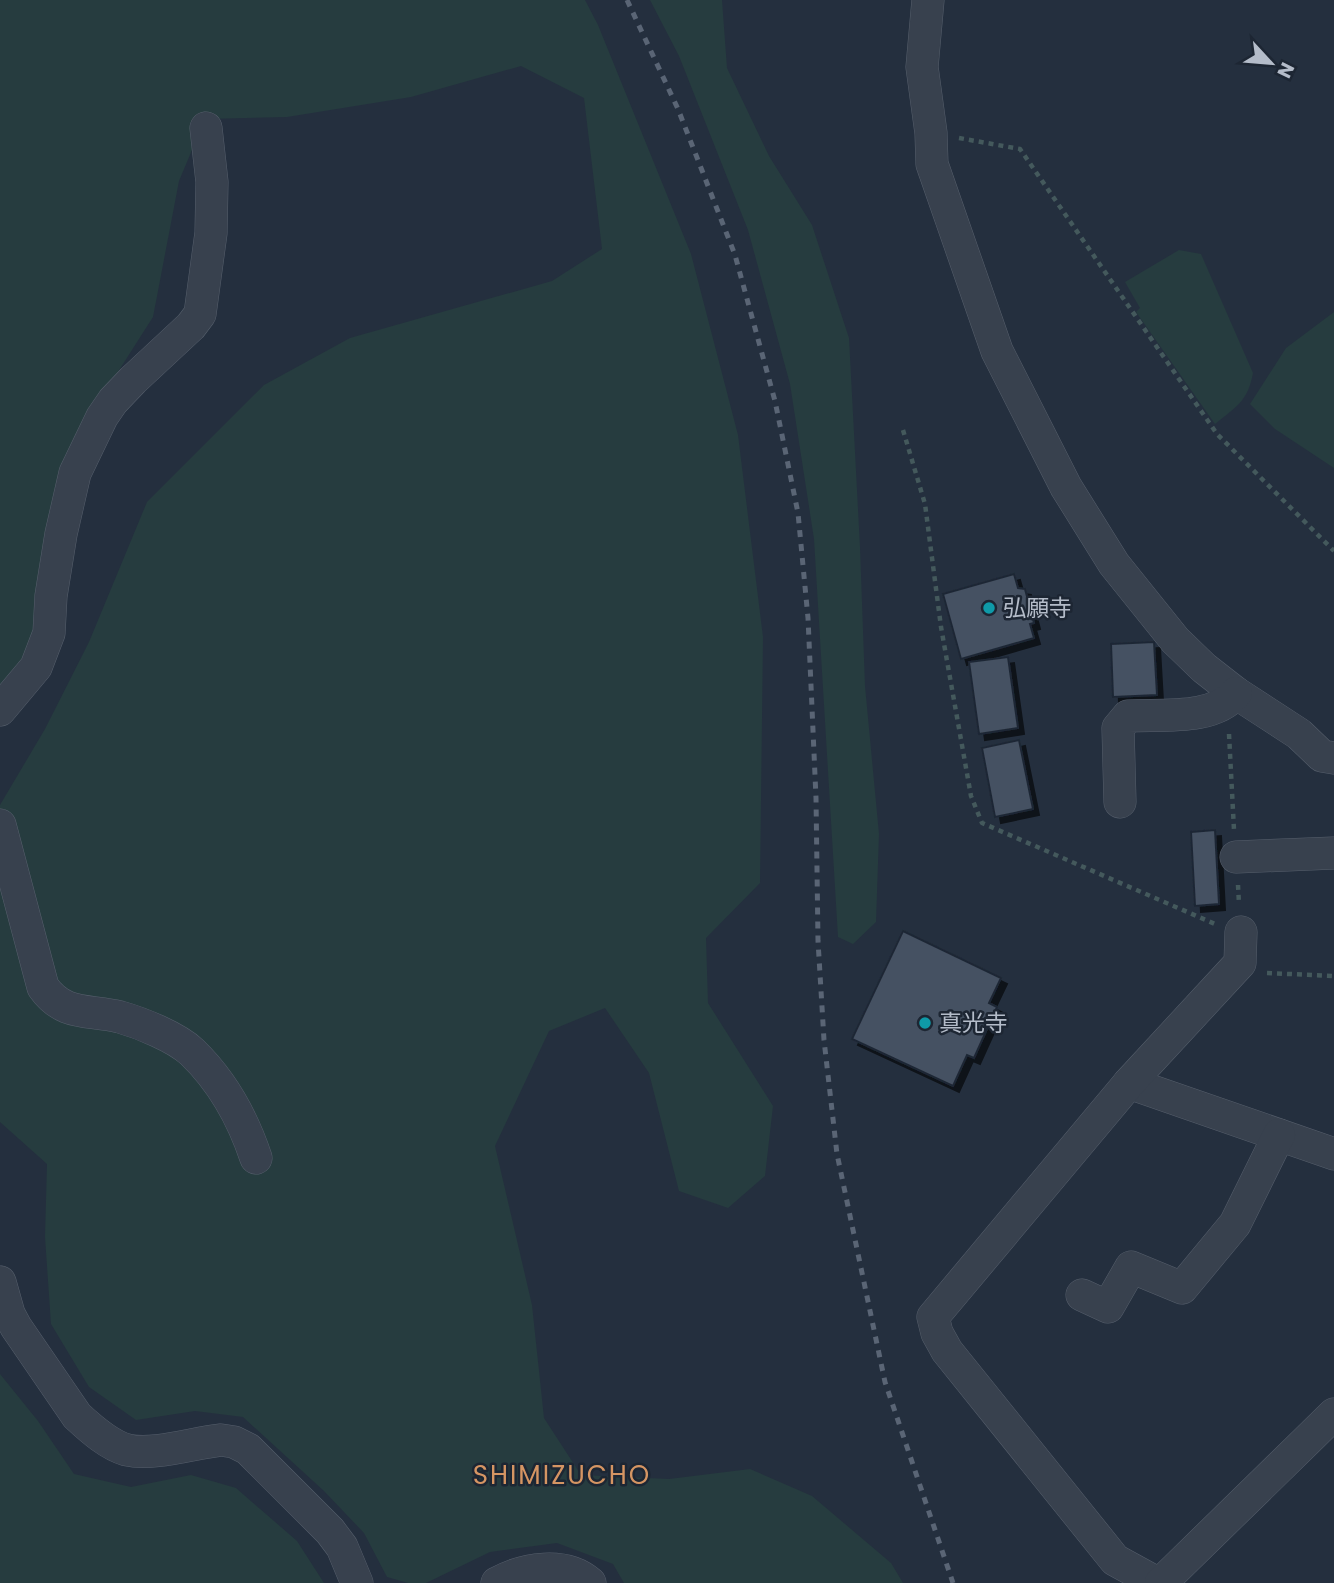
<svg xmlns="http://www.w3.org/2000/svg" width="1334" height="1583" font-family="Poppins,'Noto Sans JP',sans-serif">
  <defs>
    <filter id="shadow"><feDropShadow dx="6" dy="6" stdDeviation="0" flood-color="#0009"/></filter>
  </defs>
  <rect width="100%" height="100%" fill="#242f3e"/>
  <g fill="#263c3f">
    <polygon points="0,0 585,0 598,25 691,254 738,435 763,637 760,883 706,938 708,1003 773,1106 765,1176 728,1208 679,1191 649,1073 605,1008 549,1031 495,1146 532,1305 544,1418 581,1475 669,1479 750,1469 812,1496 891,1563 903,1583 624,1583 613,1564 557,1543 490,1552 426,1583 408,1583 387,1577 364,1533 324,1491 243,1417 195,1411 136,1420 89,1387 51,1324 45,1237 47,1164 0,1122 0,805 45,729 89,642 147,502 264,385 350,338 552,281 602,249 584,98 521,66 411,97 287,117 205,119 179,181 153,317 77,436 43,602 23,660 0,686"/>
    <polygon points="650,0 722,0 727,68 769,156 812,225 849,338 860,547 865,686 879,834 876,922 853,944 838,937 814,539 790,384 748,230 679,56"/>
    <path d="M1179,250l22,4 52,119c-5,28 -17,34 -38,51l-79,-112 4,-4 -15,-26z"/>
    <polygon points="1334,312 1334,468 1275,429 1250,404 1286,348"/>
    <polygon points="0,1374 38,1421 74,1474 131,1487 191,1475 236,1488 297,1541 324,1583 0,1583"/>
  </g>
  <g fill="#455162" stroke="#1f2835" stroke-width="2" filter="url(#shadow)">
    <polygon points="1014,574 1018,588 1025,589 1034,623 1030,624 1034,638 961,659 943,594"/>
    <polygon points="1154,642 1157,695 1113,697 1111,644"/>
    <polygon points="1008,657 1018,728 979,734 969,662"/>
    <polygon points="1019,740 1033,809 995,817 982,748"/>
    <polygon points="1215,830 1219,904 1195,906 1191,832"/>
    <polygon points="903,931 1001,978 989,1003 997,1007 974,1058 967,1055 953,1086 852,1039"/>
  </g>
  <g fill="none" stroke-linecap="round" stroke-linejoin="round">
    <defs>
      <g id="minor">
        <polyline points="928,0 922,67 931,133 932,164 997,351 1066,487 1114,564 1175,640 1204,668 1236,693 1299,734 1322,756 1334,758"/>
        <polyline points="0,710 36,667 49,633 51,596 61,534 75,473 102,417 113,401 133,380 191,326 200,314 211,233 212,182 206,128"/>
        <path d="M1120,802l-2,-74 10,-12c34,-2 85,5 108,-23"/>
        <path d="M0,825l43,162c21,30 46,22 77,30 21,6 56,20 72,35 30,29 51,67 64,106"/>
        <polyline points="1236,857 1334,853"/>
        <polyline points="1129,1083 1334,1154"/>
        <path d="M0,1282l9,32 7,13 61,89c14,13 32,29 50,34 27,6 66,-7 94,-10l13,2 14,7 82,82 12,16 15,36"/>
        <polyline points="1082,1295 1108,1307 1131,1267 1182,1288 1235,1224 1279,1135"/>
        <path d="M497,1583c27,-15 68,-22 93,0"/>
        <polyline points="1157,1583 1115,1560 947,1351 937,1333 933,1317 1129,1083 1240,963 1241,932"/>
        <polyline points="1161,1583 1334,1414"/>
      </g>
    </defs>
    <use href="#minor" stroke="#565f6c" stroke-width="33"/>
    <g stroke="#44595c" stroke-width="4.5" stroke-dasharray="5 5" stroke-linecap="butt">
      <polyline points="959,138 1020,149 1217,434 1334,551"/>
      <polyline points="903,430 925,504 941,627 971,796 982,823 1215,924"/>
      <polyline points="1229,734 1234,830"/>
      <polyline points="1238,885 1239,904"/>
      <polyline points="1267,973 1334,976"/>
    </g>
    <use href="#minor" stroke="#38414e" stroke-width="32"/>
    <polyline stroke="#5a6575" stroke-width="5" stroke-dasharray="7 7" stroke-linecap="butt" points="627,0 678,109 735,255 775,401 798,513 808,618 816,798 818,941 824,1040 837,1154 885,1382 953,1583"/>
  </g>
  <g fill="#0f9aa8" stroke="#1d2633" stroke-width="2.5">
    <circle cx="989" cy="608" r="7"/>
    <circle cx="925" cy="1023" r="7"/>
  </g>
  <g text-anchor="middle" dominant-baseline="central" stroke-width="5" stroke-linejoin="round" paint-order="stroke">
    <g font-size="23" fill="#b4bcc9" stroke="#1d2633" text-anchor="start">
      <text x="1003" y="608">弘願寺</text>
      <text x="939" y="1023">真光寺</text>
    </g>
    <g font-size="26" letter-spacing="2" fill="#d59563" stroke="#1d2633">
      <text x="562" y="1475">SHIMIZUCHO</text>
    </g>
  </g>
  <g transform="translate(1271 63) rotate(116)" stroke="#1d2633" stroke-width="5" paint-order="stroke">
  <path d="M0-5L12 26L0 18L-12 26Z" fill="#b4bcc9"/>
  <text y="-10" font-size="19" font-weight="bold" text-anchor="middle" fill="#b4bcc9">N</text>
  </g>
</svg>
